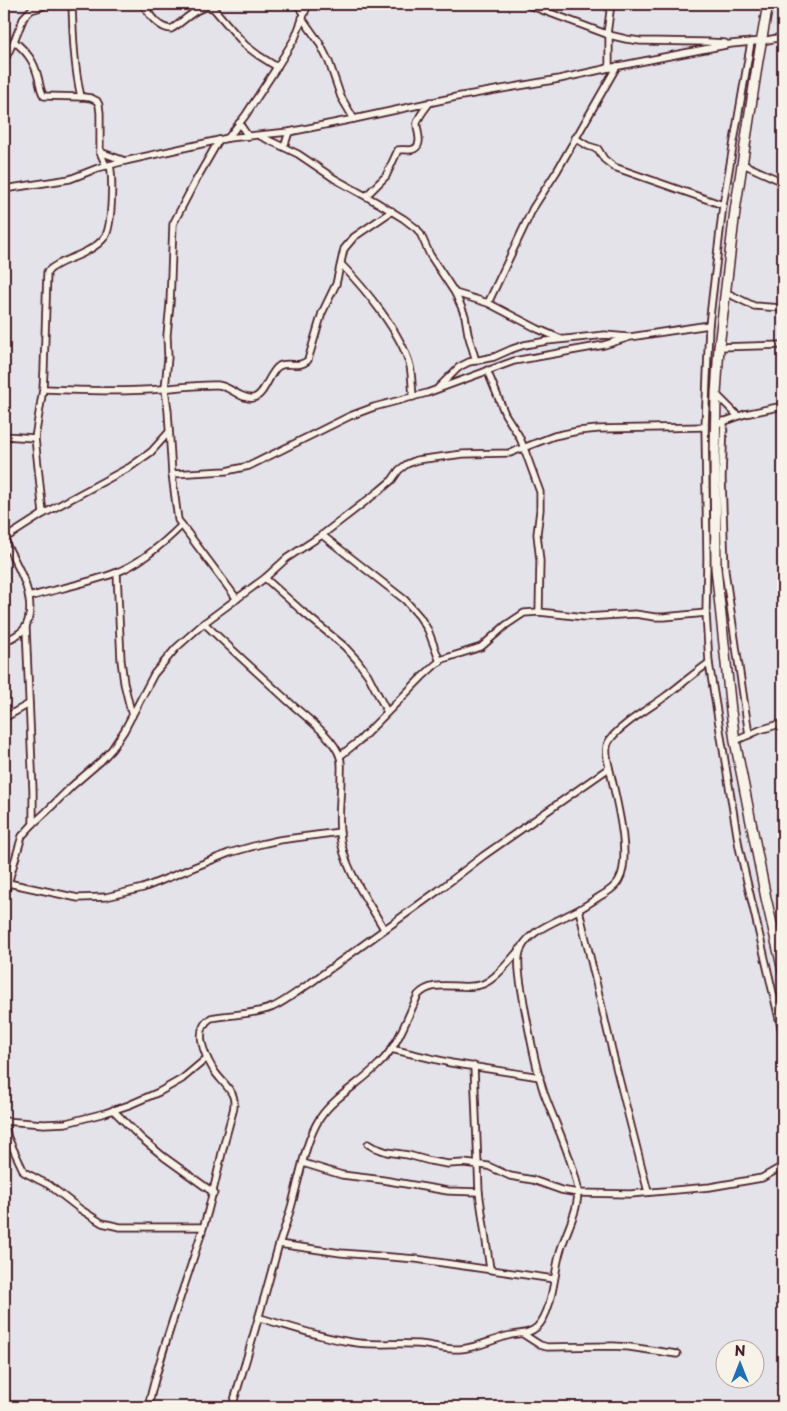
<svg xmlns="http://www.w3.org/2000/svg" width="787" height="1411" font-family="'Playpen Sans',sans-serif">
  <rect width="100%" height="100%" fill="#e4e3ea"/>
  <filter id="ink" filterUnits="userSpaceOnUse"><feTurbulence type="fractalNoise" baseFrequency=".02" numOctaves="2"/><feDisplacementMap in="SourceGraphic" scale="10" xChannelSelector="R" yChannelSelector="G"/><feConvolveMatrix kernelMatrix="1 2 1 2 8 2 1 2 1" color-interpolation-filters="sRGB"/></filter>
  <g filter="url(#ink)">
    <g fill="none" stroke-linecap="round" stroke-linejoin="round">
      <defs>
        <g id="street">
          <path d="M72,4c1,31 2,62 9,93"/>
          <path d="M143,4c6,11 15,24 28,25 12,-6 29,-28 43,-20l31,36 13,10 19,12"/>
          <polyline points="297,4 304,13"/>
          <polyline points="526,4 609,35 626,39 640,41 708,42 725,43"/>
          <polyline points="302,18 319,42 329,62 341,97 354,119"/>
          <polyline points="607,34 611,4"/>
          <path d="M14,41c13,11 20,20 24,36 2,7 2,14 6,19l39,1 8,1 6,3 2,4 1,8v39l6,14"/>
          <polyline points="751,42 723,205 709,325 705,427 707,558 706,613 709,663 739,847 783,1036"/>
          <polyline points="4,61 14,41 24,17 31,10 41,7 46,4"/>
          <polyline points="609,68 609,35"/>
          <polyline points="239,123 248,136"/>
          <polyline points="260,136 298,154 335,179 378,203 404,219 417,229 421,235 430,255 455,293 461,306 465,316 468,334 476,361"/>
          <polyline points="228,138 245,116 277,67 295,38 308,4"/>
          <polyline points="575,138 588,146 598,149 604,159 614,167 723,205"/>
          <polyline points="219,140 196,180 173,224 170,304 167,335 168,357 165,389 168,411 172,474 178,520 237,599"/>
          <polyline points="284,147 289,132"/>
          <polyline points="100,152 125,161"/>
          <polyline points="743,164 783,182"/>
          <polyline points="4,189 70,179 98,168 125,161 228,138 289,132 354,119 456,97 559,79 609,68 664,57 731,44 762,41 783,37"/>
          <path d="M367,195l19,-19 12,-26c5,-1 12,1 16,-1 10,-5 2,-19 3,-26 2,-8 9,-15 13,-21"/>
          <path d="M341,264c24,25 60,68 69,102 2,10 2,21 3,31"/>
          <polyline points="725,292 754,306 783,308"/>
          <polyline points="455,293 488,303 538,329 561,339"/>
          <polyline points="488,303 533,208 557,171 617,66"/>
          <polyline points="719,347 783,345"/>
          <polyline points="487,370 505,414 519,436 524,448 540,492 540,510 537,534 540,561 539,612"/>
          <polyline points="438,388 459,367 469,362 494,357 512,349 524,345 547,341 605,335 628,337"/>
          <path d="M43,389c34,1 69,3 103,1 24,-1 48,-6 72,-5 12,1 23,15 35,13 12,-2 16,-26 26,-32 9,-5 20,3 29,-6l14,-47 14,-29 8,-35 10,-12 38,-26"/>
          <polyline points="716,394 738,416"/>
          <polyline points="724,421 722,478 725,571 749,735"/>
          <polyline points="720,423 745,414 783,406"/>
          <polyline points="4,436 35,438"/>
          <polyline points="172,474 226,471 249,466 350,416 374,407 427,393 514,361 604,345 630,337 709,325"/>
          <path d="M43,514l-8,-76 8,-49 1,-19 3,-98c11,-11 26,-13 38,-20 8,-4 17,-10 21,-17 6,-12 7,-57 4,-70"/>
          <polyline points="322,535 405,600 419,616 428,630 440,662"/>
          <polyline points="4,539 43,514 130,467 151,452 169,432"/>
          <path d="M4,540c12,23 35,59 22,86 -4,8 -15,12 -22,16"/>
          <polyline points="117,573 121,660 124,683 132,716"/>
          <polyline points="265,578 303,612 344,646 357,660 368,675 387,712"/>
          <path d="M29,597c28,-8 59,-14 86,-24 24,-9 49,-30 67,-48"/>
          <path d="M204,623c28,27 56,52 84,78 15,14 46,36 52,56 2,6 1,13 1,19 0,19 -3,38 -1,57 2,33 28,68 44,96"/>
          <polyline points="26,627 33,791 33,824"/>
          <polyline points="4,718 29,704"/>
          <polyline points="735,741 760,730 783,723"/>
          <polyline points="340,756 360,740 422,677 435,665 443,659 481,647 506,625 524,613 539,612 585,617 635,614 655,617 664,617 706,613"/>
          <polyline points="8,883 78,898 106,897 143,888 229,853 261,844 279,840 340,832"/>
          <polyline points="4,897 22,836 33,824 46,812 72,786 101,761 112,749 124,731 154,674 176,648 204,623 265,578 287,558 322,535 379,491 392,480 399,470 407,464 417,460 463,454 510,453 554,436 578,431 598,429 705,427"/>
          <polyline points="579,910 615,1063 648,1192"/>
          <polyline points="391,1049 451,1063 540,1077"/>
          <polyline points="474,1066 479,1192 490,1269"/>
          <polyline points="113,1110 141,1138 164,1157 214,1193"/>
          <polyline points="4,1121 8,1138 24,1172 39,1180 49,1185 80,1209 102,1223 120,1227 203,1227"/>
          <polyline points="4,1121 44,1124 66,1123 105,1113 129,1105 159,1092 182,1079 207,1058"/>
          <polyline points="368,1144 373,1147 387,1152 408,1155 430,1161 448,1164 464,1163 488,1166 510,1176 533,1180 561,1190 578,1193 630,1194 710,1187 762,1178 783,1166"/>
          <polyline points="303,1163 342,1175 383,1180 448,1191 479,1192"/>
          <polyline points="279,1244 341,1253 416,1259 554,1279"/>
          <path d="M260,1318c32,9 65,21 98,25 20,2 40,0 60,1 14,1 28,6 42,5 16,-1 32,-9 47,-13 11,-3 21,-1 30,-9 15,-14 17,-51 22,-71 5,-23 23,-48 18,-72 -7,-31 -22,-61 -33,-91 -9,-27 -15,-61 -20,-89 -2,-15 -7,-33 -5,-48 3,-24 39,-35 57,-45 8,-4 15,-9 23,-14 7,-4 16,-9 20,-17 13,-22 -3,-81 -8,-105 -2,-9 -7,-24 -3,-32 7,-15 45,-37 58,-47 15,-11 28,-23 43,-33"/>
          <polyline points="523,1334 540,1345 547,1347 613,1346 629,1347 677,1354"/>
          <path d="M148,1407c14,-61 37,-121 56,-182 11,-36 17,-74 28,-110 2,-6 3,-13 1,-19 -4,-10 -15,-18 -20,-27 -9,-15 -20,-40 -2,-51 20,-4 43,-3 62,-11 13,-6 25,-16 36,-23l130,-94 44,-34 126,-88"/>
          <path d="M232,1407c16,-52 31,-104 45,-156 5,-17 12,-34 16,-51 7,-25 13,-61 27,-82 15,-22 41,-35 59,-54 19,-18 28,-46 39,-69 17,-18 44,-3 65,-11 13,-5 27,-24 37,-35"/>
        </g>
        <polyline id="primary" points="768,4 758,60 735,211 719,347 716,394 715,459 716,568 731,711 735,741 766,898 783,971"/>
      </defs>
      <use href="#street" stroke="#4a1f2b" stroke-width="9"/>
      <use href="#primary" stroke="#4a1f2b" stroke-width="12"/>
      <use href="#street" stroke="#f7f3e8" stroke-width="5.5"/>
      <use href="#primary" stroke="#f7f3e8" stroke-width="9"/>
    </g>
  </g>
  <rect width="787" height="1411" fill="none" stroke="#f7f3e8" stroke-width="20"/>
  <rect x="10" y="10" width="767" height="1391" fill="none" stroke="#4a1f2b" stroke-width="2" filter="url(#ink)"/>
  <g transform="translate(740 1364)"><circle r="24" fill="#f7f3e8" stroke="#b29e9c"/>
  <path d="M0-4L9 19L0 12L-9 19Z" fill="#1f6fb2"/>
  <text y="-8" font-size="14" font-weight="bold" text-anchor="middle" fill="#4a1f2b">N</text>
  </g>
</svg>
